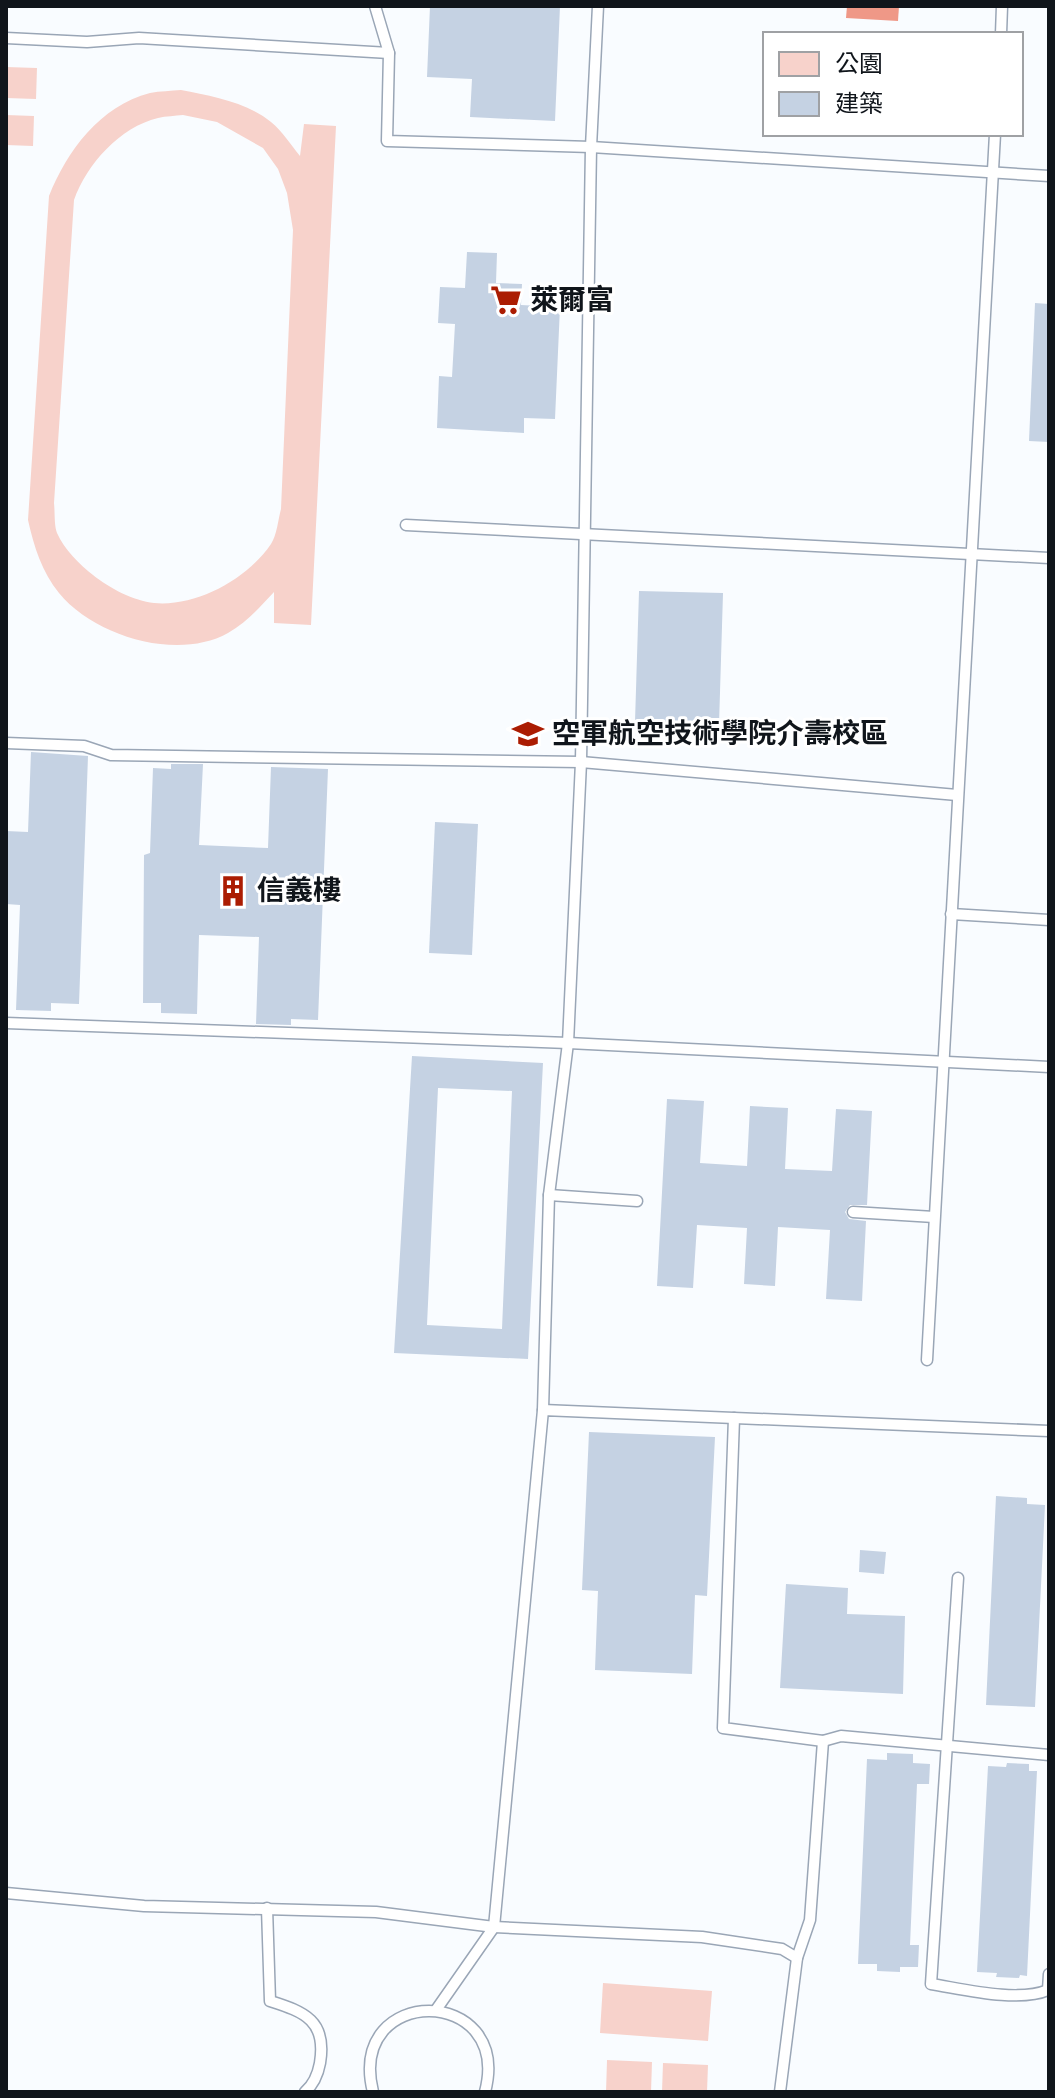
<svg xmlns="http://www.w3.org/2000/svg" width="1055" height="2098" font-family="'Sofia Sans Condensed','Noto Sans TC',sans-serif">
  <rect width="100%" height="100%" fill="#f9fcff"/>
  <g fill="#f7d2cb" fill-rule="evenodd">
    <polygon points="6,67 37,68 36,99 6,98"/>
    <path d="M181,90c30,6 66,12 90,32 11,9 20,23 29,34l4,-32 32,2 -25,499 -37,-2v-31c-15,16 -27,30 -46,41 -50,28 -133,4 -169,-40 -17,-21 -25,-46 -31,-73l21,-324c18,-45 51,-90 101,-103 10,-2 21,-2 31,-3zM183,115l34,7 46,26 15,21 9,24 6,37 -12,279c-3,11 -4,26 -10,35 -24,35 -74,63 -117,59 -20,-2 -45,-15 -61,-28 -13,-10 -29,-26 -36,-42 -3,-8 -2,-21 -3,-30l20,-303c13,-36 46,-73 84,-82 8,-2 17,-2 25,-3z"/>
    <polygon points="6,115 34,116 33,146 6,145"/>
    <polygon points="603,1983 712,1991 708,2041 600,2033"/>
    <polygon points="607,2060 652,2062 651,2092 606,2092"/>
    <polygon points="663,2063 708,2065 707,2092 662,2092"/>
  </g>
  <polygon fill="#ef9887" points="847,6 899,6 898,21 846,18"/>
  <g fill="#c5d2e3" fill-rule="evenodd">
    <polygon points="430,6 560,6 555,121 470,117 472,79 427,77"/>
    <polygon points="467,252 497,253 496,283 522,284 521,305 560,307 555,419 524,418 524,433 437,428 439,376 452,377 455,324 438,323 440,287 465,288"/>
    <polygon points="1035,303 1049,304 1049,442 1029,441"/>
    <polygon points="639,591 723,593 719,725 635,722"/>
    <polygon points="31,752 88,756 79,1004 51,1003 51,1011 16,1010 20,905 6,904 6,831 28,832"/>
    <polygon points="171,764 203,764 199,845 268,848 271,767 328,769 318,1020 291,1019 291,1025 256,1024 259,937 199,935 197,1014 161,1013 161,1003 143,1003 144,855 150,853 153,768 171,769"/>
    <polygon points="435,822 478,824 472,955 429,953"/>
    <path d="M412,1056l131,7 -15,296 -134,-6zM438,1088l74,3 -10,238 -75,-4z"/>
    <polygon points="667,1099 704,1101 700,1163 747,1166 750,1106 788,1108 785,1169 832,1171 836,1109 872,1111 867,1205 850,1205 845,1212 849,1219 866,1221 862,1301 826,1299 830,1230 778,1227 775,1286 744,1284 747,1228 697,1225 693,1288 657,1286"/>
    <polygon points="589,1432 715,1437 707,1596 695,1595 692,1674 595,1670 598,1591 582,1590"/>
    <polygon points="996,1496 1027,1498 1027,1504 1045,1505 1035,1707 986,1705"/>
    <polygon points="860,1550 886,1552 884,1574 859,1572"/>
    <polygon points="786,1584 848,1588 847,1614 905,1616 903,1694 780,1688"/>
    <polygon points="887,1753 913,1754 913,1763 930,1764 929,1784 917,1784 910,1945 919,1945 918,1967 900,1967 900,1972 877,1971 877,1964 858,1964 867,1759 887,1760"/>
    <polygon points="1007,1763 1029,1764 1029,1771 1037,1771 1027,1976 1020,1975 1019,1978 996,1977 997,1973 977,1972 988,1766 1006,1767"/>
  </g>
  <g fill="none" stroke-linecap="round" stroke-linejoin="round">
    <defs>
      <g id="service">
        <polyline points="375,6 389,53 387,141 591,147 1049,176"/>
        <polyline points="1001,34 1002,6"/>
        <polyline points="6,38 87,42 139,38 389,53"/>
        <polyline points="406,525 1049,558"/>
        <polyline points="6,743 84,746 111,755 581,762 957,795"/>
        <polyline points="951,914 1049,920"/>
        <polyline points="6,1023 568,1043 1049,1067"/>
        <polyline points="549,1195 637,1201"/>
        <polyline points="853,1212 934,1217"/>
        <polyline points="927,1360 995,134"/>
        <polyline points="543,1410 549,1195 568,1043 581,762 591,147 598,6"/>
        <polyline points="734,1418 723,1728 823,1741 841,1736 1049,1755"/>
        <path d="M958,1578l-27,406c32,5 87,19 117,6l1,-16"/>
        <polyline points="6,1893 144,1906 376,1912 494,1927 702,1937 782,1949 797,1958"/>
        <path d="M267,1908l3,93c35,11 57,20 50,62 -2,11 -7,22 -15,29"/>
        <polyline points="436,2010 494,1927 543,1410 1049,1431"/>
        <path d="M373,2092c-27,-109 140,-107 112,0"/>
        <polyline points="780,2092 797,1958 810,1920 823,1741"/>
      </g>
    </defs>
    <use href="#service" stroke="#9aa6b6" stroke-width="13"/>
    <use href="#service" stroke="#fff" stroke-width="10"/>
  </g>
  <defs>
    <symbol id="supermarket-bare" viewBox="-9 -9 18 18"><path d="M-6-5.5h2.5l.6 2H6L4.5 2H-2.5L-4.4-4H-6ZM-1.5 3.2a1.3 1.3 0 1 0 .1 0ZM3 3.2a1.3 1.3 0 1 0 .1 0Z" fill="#ab1c02" stroke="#fff" stroke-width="2.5" paint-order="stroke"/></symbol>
    <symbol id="university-bare" viewBox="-9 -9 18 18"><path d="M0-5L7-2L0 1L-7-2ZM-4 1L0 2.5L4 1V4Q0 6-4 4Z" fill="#ab1c02" stroke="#fff" stroke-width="2.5" paint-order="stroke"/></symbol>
    <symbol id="building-bare" viewBox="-9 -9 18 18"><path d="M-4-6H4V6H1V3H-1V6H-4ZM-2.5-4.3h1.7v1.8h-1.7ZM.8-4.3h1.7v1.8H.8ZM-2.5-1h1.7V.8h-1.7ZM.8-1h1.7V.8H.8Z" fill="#ab1c02" stroke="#fff" stroke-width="2.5" paint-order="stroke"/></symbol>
  </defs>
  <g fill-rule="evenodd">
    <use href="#supermarket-bare" x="484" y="278" width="44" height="44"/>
    <use href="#university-bare" x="506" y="712" width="44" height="44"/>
    <use href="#building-bare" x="211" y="869" width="44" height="44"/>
  </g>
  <g text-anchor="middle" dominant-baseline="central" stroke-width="6" stroke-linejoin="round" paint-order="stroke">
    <g font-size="28" font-weight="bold" fill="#10151b" stroke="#fff" text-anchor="start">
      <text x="530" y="300">萊爾富</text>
      <text x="552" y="734">空軍航空技術學院介壽校區</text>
      <text x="257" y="891">信義樓</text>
    </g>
  </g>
  <rect width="1055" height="2098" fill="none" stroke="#10151b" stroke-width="16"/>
  <rect x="763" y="32" width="260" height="104" fill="#ffffff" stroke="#9fa1a4" stroke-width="2"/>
  <rect x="779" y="52" width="40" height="24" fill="#f7d2cb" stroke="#9fa1a4" stroke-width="2"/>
  <text x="835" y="72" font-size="24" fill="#10151b">公園</text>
  <rect x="779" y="92" width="40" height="24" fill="#c5d2e3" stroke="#9fa1a4" stroke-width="2"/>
  <text x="835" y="112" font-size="24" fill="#10151b">建築</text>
</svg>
